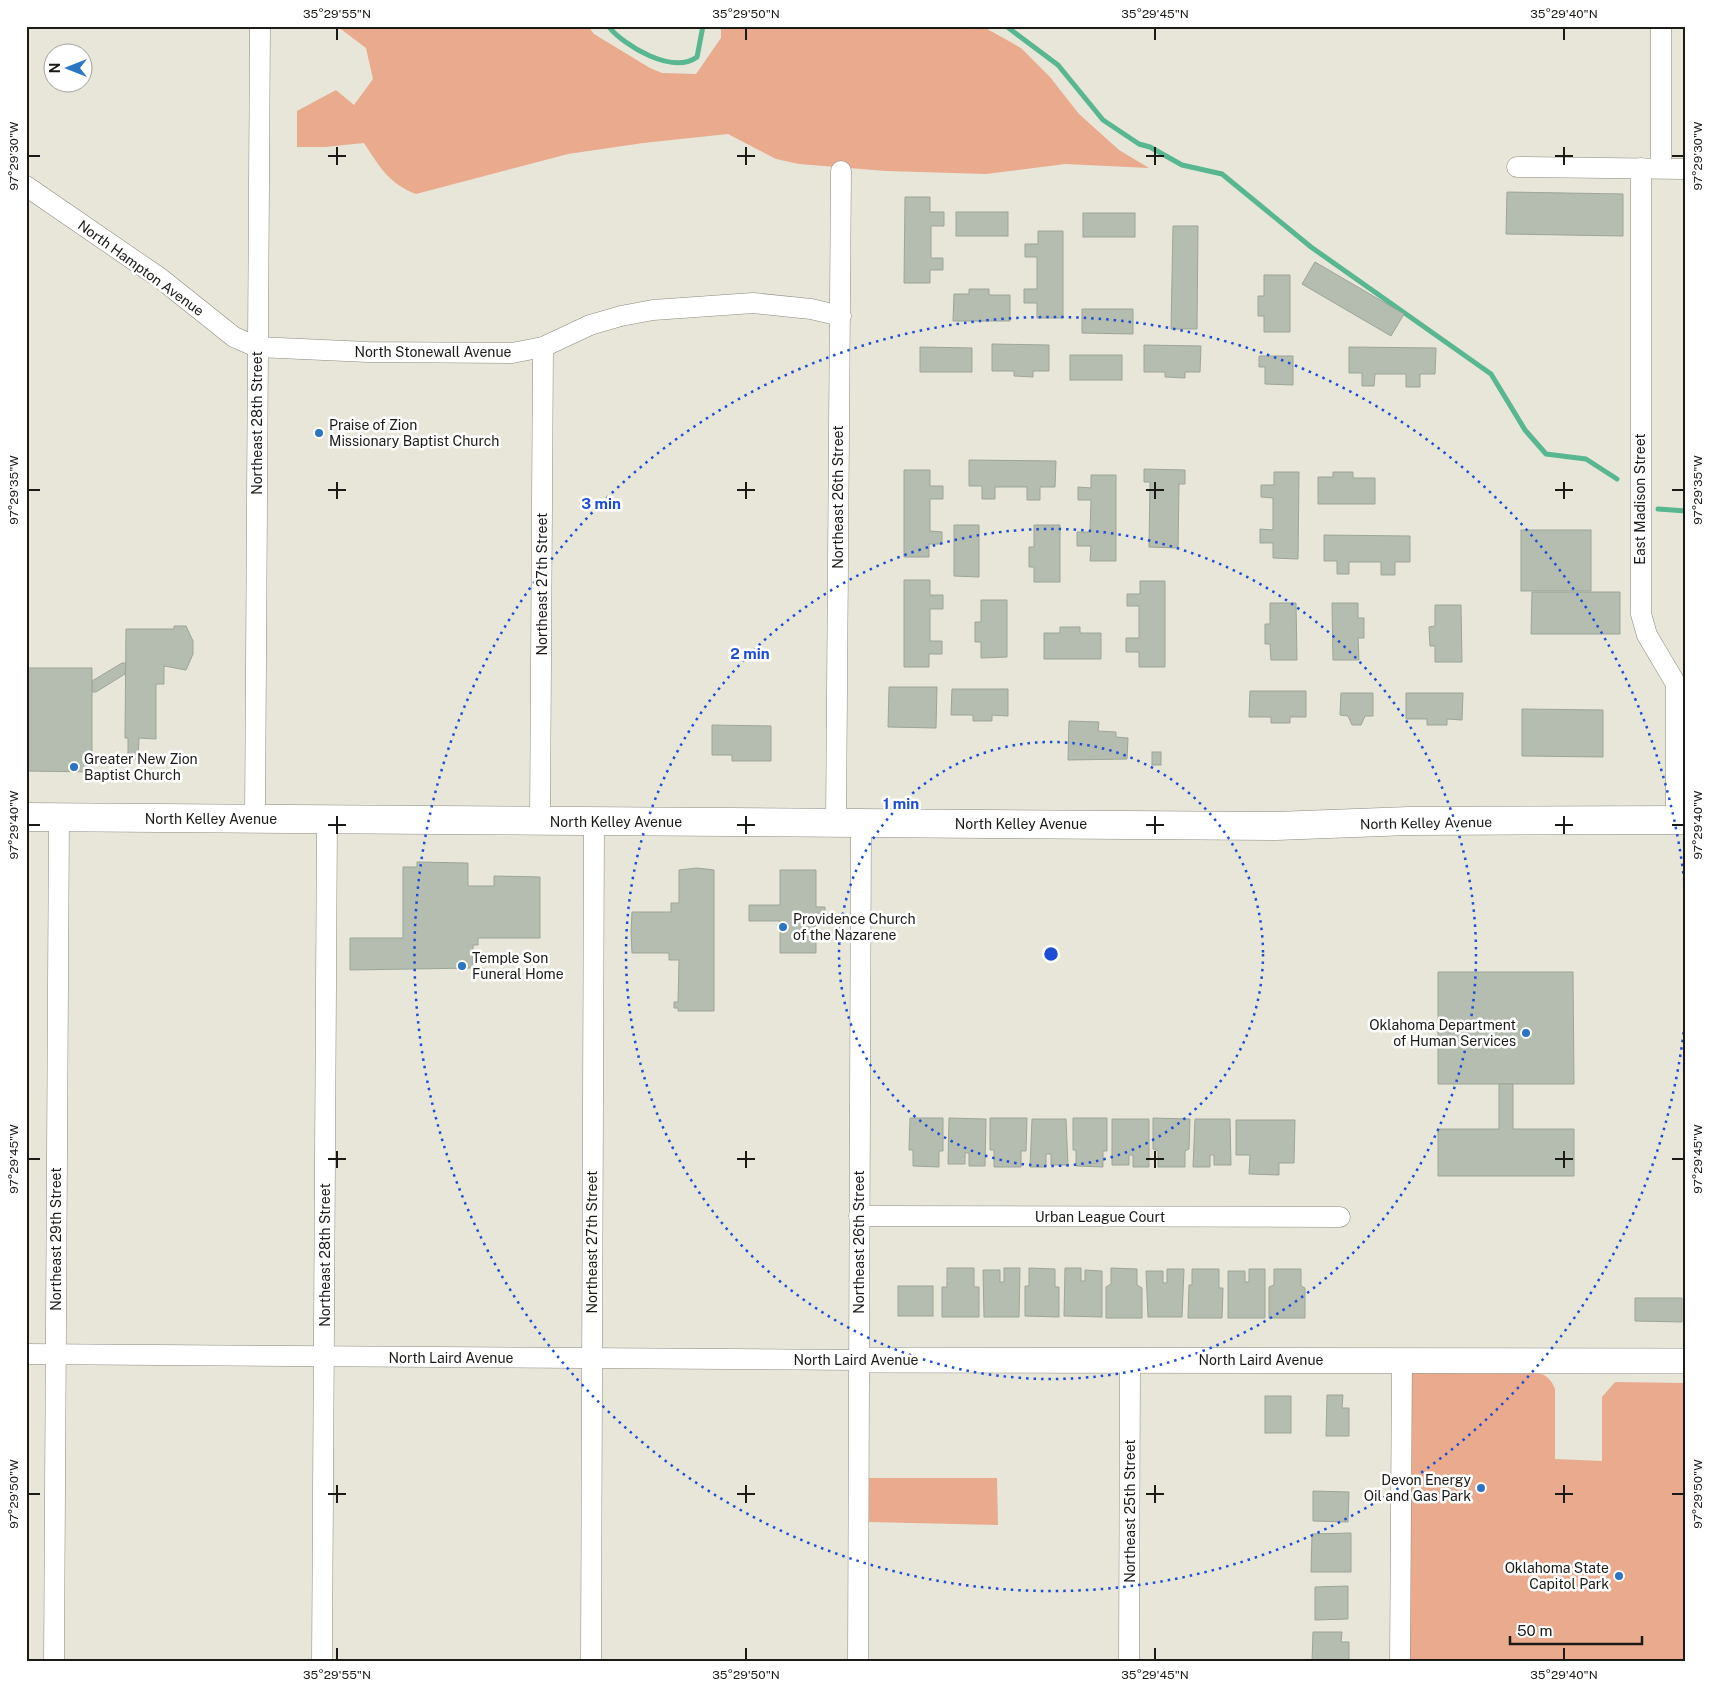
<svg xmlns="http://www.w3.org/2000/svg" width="1712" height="1688" font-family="'Public Sans',sans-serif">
  <rect width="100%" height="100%" fill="#e7e6d8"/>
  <g fill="#e9aa8e">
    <path d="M314,26h274l6,8 56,34 12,5 34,1 25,-36v-12h261l39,22 29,29 29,37 40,36 30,18 -84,-4 -79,10 -100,-3 -87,-7 -23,-5 -48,-25 -85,9 -75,11 -152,40c-28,-11 -36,-27 -52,-51l-39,4h-28v-36l39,-21 18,15 19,-26 -7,-31 -28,-21z"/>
    <path d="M1530,1371c14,3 20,5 25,18v70l47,2v-64l13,-15 71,1v279h-281l3,-285 4,-5z"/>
    <polygon points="869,1478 997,1478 998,1525 869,1522"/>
  </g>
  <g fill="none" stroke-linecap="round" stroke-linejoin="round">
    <g stroke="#58b790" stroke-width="5">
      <path d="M608,26c16,20 65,49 89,31l6,-31"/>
      <polyline points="1006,26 1058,65 1103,120 1139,144 1150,147 1182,165 1222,174 1311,247 1491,374 1525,430 1546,454 1586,459 1617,479"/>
      <polyline points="1658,509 1686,511"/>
    </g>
  </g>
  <g fill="#b5bdb1" stroke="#9da599">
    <polygon points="1507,192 1623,194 1623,236 1506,234"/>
    <polygon points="905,197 930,197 930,212 944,212 944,226 931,226 931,258 943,258 943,270 930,270 930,283 904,283"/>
    <rect x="956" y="212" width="52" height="24"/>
    <rect x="1083" y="213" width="52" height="24"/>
    <polygon points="1173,226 1198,226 1197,329 1171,329"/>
    <polygon points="1038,231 1063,231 1063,318 1037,318 1037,303 1024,303 1024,289 1037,289 1037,257 1025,257 1025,244 1038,244"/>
    <polygon points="1315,262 1404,314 1391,336 1302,284"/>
    <polygon points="1264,275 1290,275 1290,332 1264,332 1264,316 1258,316 1258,296 1264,296"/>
    <polygon points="969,289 989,289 989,295 1010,295 1010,321 953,321 954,294 969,294"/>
    <polygon points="1082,309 1133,309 1133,334 1082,333"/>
    <polygon points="992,344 1049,345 1049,371 1033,371 1033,377 1014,376 1014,371 992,371"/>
    <polygon points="1144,345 1201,346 1200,372 1185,372 1185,378 1165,377 1165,372 1144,372"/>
    <polygon points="920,347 972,348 972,372 920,372"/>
    <polygon points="1349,347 1436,348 1435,374 1420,374 1420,387 1406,387 1406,374 1375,374 1374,386 1362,386 1362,373 1349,373"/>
    <rect x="1070" y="355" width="52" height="25"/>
    <polygon points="1259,356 1293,356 1293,385 1265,384 1265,367 1259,367"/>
    <polygon points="969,460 1056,461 1055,487 1040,487 1040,500 1027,500 1027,487 995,487 995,499 982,499 982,486 969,486"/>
    <polygon points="1144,469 1185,470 1185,484 1179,484 1178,548 1149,547 1150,482 1144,482"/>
    <polygon points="904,470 930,470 930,486 943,486 943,499 930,499 930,531 942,532 942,544 929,544 929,557 904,557"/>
    <polygon points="1274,472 1299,472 1298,559 1273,558 1273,543 1260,543 1260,529 1273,530 1273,498 1261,497 1261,485 1274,485"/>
    <polygon points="1333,472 1353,472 1353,478 1375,478 1375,504 1318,504 1318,477 1333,477"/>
    <polygon points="1091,475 1116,475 1116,561 1090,561 1091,546 1077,546 1077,532 1090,532 1091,500 1078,500 1078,487 1091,488"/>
    <polygon points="954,525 979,525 979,577 954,576"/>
    <polygon points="1034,525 1060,525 1060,582 1034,582 1034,567 1029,567 1029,547 1034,547"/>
    <rect x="1521" y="530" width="70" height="61"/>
    <polygon points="1324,535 1410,536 1410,562 1395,562 1395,575 1381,575 1381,562 1349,562 1349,574 1337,574 1337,561 1324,561"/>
    <polygon points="904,580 930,580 930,595 943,595 943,609 930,609 930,641 942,641 942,654 929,654 929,667 904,667"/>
    <polygon points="1140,581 1165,581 1165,667 1139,667 1139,652 1126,652 1126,638 1139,638 1139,606 1127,606 1127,594 1140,594"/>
    <polygon points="1532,592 1620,592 1620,634 1531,634"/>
    <polygon points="981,600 1007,600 1007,657 981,658 981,642 975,642 975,622 981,622"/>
    <polygon points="1270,603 1296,603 1297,660 1271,660 1270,644 1265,644 1265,624 1270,624"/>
    <polygon points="1332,603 1358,603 1358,618 1364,618 1364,638 1358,638 1359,660 1333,660"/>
    <polygon points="1435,605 1461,605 1462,662 1435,662 1435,646 1430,646 1429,627 1435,626"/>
    <polygon points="174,626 186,626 193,641 193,654 186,670 164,666 164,684 156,684 156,739 139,738 138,759 128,759 128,738 125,738 126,629 174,629"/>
    <polygon points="1060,627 1080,627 1080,633 1101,633 1101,659 1044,659 1044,633 1060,633"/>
    <polygon points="122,663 126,663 125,674 96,692 92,692 92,681"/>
    <polygon points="26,668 92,668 92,772 26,771"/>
    <polygon points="889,687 937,687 936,728 888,727"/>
    <polygon points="952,689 1008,689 1008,716 992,715 992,721 973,721 973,715 951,715"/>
    <polygon points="1250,691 1306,691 1306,717 1290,717 1290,723 1271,723 1271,717 1249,717"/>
    <polygon points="1341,693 1373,693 1373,716 1365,716 1361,725 1352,725 1348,716 1340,715"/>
    <polygon points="1406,693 1463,693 1462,720 1447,719 1447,725 1427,725 1427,719 1406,719"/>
    <polygon points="1522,709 1603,710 1603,757 1522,756"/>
    <polygon points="1069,721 1099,722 1098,731 1116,732 1116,737 1128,738 1127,759 1068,760"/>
    <polygon points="712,725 771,726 771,761 732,761 732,755 712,755"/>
    <rect x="1152" y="752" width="9" height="13"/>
    <polygon points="417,862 468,863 468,886 494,886 494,876 540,877 540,938 478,938 478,945 473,945 473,968 350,970 350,938 403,938 403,867 417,867"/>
    <polygon points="697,868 714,870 714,1011 678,1011 678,1008 674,1008 674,1002 678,1002 679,960 669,960 669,953 632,953 631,932 632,912 671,912 671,903 679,903 679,870"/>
    <polygon points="780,870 816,870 816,907 825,907 825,919 816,919 816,953 780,953 780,921 749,921 749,905 780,905"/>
    <polygon points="1438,972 1573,972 1574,1084 1438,1084"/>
    <polygon points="1499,1084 1513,1084 1513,1129 1574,1129 1574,1176 1438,1176 1438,1129 1499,1129"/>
    <polygon points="910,1118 943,1118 943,1151 939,1151 939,1167 913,1166 913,1150 909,1150"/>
    <polygon points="949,1118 986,1119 985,1166 969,1166 969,1153 965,1153 965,1164 948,1164"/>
    <polygon points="990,1118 1027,1118 1026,1151 1021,1151 1021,1167 994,1167 994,1150 990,1150"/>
    <polygon points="1073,1118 1107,1118 1107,1151 1103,1151 1103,1167 1076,1166 1076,1150 1073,1150"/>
    <polygon points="1153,1118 1190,1119 1189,1149 1185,1151 1185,1167 1158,1167 1158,1151 1153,1149"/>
    <polygon points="1032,1119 1066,1119 1068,1165 1051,1165 1051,1154 1046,1154 1046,1167 1030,1167"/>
    <polygon points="1112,1119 1149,1119 1149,1167 1133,1167 1133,1155 1129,1155 1129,1165 1112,1165"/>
    <polygon points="1195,1119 1230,1119 1231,1165 1214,1165 1214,1155 1210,1155 1210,1167 1193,1167"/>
    <polygon points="1236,1120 1295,1120 1294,1163 1279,1163 1279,1175 1249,1174 1250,1155 1236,1155"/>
    <polygon points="947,1268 974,1268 974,1287 979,1287 979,1317 942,1317 942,1287 947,1287"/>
    <polygon points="1004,1268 1020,1268 1019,1317 984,1317 983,1270 1000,1270 1000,1282 1004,1282"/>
    <polygon points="1029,1268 1055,1269 1055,1287 1059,1287 1059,1317 1025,1316 1025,1286 1029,1286"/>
    <polygon points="1065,1268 1081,1268 1081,1281 1085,1281 1085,1270 1102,1271 1102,1317 1064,1316"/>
    <polygon points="1111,1268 1137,1269 1137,1285 1142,1288 1142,1318 1106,1318 1106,1287 1111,1284"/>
    <polygon points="1167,1269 1184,1269 1182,1317 1148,1317 1146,1271 1163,1271 1163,1283 1167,1283"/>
    <polygon points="1192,1269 1219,1269 1219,1288 1223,1288 1222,1318 1188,1318 1189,1285 1192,1285"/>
    <polygon points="1249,1269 1265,1269 1265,1318 1228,1318 1228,1271 1245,1271 1245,1282 1249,1282"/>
    <polygon points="1274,1269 1301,1269 1301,1286 1305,1288 1305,1318 1269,1318 1269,1287 1274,1285"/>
    <rect x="898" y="1286" width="35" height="30"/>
    <polygon points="1635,1298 1682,1298 1682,1322 1635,1321"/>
    <polygon points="1327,1395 1343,1395 1342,1408 1349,1408 1349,1436 1326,1436"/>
    <rect x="1265" y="1396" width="26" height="37"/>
    <polygon points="1313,1491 1349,1492 1348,1522 1313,1521"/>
    <polygon points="1351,1533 1351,1572 1311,1572 1312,1534"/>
    <polygon points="1348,1586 1348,1619 1315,1620 1315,1587"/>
    <polygon points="1313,1632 1342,1632 1341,1642 1349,1642 1349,1662 1312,1662"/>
  </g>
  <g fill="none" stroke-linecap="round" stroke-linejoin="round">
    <defs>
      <g id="minor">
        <polyline points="1517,167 1686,169"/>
        <polyline points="1641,168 1641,614 1647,635 1676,684 1676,820"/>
        <polyline points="1661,168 1661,26"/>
        <polyline points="26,186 160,278 234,337 257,347 368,352 512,353 543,347 590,325 621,316 653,310 753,303 811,309 841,316"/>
        <polyline points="255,820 260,26"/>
        <polyline points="540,821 543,347"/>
        <polyline points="836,823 841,171"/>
        <polyline points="859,1216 1340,1217"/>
        <polyline points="26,1354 859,1360"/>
        <polyline points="54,1662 59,817"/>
        <polyline points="322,1662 327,819"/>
        <polyline points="591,1662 594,822"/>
        <polyline points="858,1662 861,823"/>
        <polyline points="1129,1662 1130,1360"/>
        <polyline points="1400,1662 1402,1360"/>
      </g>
      <polyline id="tertiary" points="859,1360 1686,1361"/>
      <polyline id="secondary" points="26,817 1276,826 1409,821 1686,820"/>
    </defs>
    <use href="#minor" stroke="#8c8b7f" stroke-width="21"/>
    <use href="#tertiary" stroke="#8c8b7f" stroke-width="26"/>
    <use href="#secondary" stroke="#8c8b7f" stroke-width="29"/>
    <use href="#minor" stroke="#fff" stroke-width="20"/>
    <use href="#tertiary" stroke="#fff" stroke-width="25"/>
    <use href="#secondary" stroke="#fff" stroke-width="28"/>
  </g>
  <path fill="none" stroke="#1b1a16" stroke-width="2" d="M337,28v12M746,28v12M1155,28v12M1564,28v12M337,147v18M746,147v18M1155,147v18M1564,147v18M28,156h12M328,156h18M737,156h18M1146,156h18M1555,156h18M1672,156h12M337,482v17M746,482v17M1155,482v17M1564,482v17M28,490h12M328,490h18M737,490h18M1146,490h18M1555,490h18M1672,490h12M337,816v18M746,816v18M1155,816v18M1564,816v18M28,825h12M328,825h18M737,825h18M1146,825h18M1555,825h18M1672,825h12M337,1151v17M746,1151v17M1155,1151v17M1564,1151v17M28,1159h12M328,1159h18M737,1159h18M1146,1159h18M1555,1159h18M1672,1159h12M337,1485v18M746,1485v18M1155,1485v18M1564,1485v18M28,1494h12M328,1494h18M737,1494h18M1146,1494h18M1555,1494h18M1672,1494h12M337,1648v12M746,1648v12M1155,1648v12M1564,1648v12"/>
  <g fill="none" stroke="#1d4ed8" stroke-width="2.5" stroke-dasharray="2.5 5">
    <circle cx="1051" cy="954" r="212"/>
    <circle cx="1051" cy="954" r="425"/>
    <path d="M1686 1010A637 637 0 1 1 1686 898"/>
  </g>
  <g fill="#2c74c4" stroke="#fff" stroke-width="2">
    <circle cx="319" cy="433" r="5"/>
    <circle cx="74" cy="767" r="5"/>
    <circle cx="783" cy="927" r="5"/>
    <circle cx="462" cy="966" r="5"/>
    <circle cx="1526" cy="1033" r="5"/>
    <circle cx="1481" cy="1488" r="5"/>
    <circle cx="1619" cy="1576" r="5"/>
  </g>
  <g text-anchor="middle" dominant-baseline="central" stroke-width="5" stroke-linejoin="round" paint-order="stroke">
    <g font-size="14" fill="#1b1a16" stroke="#fff">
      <text transform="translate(141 268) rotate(36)">North Hampton Avenue</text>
      <text x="433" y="352">North Stonewall Avenue</text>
      <text transform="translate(257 423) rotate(-90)">Northeast 28th Street</text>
      <text transform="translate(838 497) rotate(-90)">Northeast 26th Street</text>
      <text transform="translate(1640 499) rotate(-90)">East Madison Street</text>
      <text transform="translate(542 584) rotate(-90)">Northeast 27th Street</text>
      <text x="211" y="819">North Kelley Avenue</text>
      <text x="616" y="822">North Kelley Avenue</text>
      <text transform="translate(1426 823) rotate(-1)">North Kelley Avenue</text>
      <text x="1021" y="824">North Kelley Avenue</text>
      <text x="1100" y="1217">Urban League Court</text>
      <text transform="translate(56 1239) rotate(-90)">Northeast 29th Street</text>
      <text transform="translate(592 1242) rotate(-90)">Northeast 27th Street</text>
      <text transform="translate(859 1242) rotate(-90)">Northeast 26th Street</text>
      <text transform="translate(325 1255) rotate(-90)">Northeast 28th Street</text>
      <text x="451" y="1358">North Laird Avenue</text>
      <text x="856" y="1360">North Laird Avenue</text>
      <text x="1261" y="1360">North Laird Avenue</text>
      <text transform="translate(1130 1511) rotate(-90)">Northeast 25th Street</text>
    </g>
    <g font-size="14" fill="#1b1a16" stroke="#fff" text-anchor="start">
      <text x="329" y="425">Praise of Zion<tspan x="329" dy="16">Missionary Baptist Church</tspan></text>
      <text x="84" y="759">Greater New Zion<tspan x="84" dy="16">Baptist Church</tspan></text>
      <text x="793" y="919">Providence Church<tspan x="793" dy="16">of the Nazarene</tspan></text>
      <text x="472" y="958">Temple Son<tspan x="472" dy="16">Funeral Home</tspan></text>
      <text x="1516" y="1025" text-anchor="end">Oklahoma Department<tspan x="1516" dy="16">of Human Services</tspan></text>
      <text x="1471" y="1480" text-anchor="end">Devon Energy<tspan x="1471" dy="16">Oil and Gas Park</tspan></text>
      <text x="1609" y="1568" text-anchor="end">Oklahoma State<tspan x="1609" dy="16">Capitol Park</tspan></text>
    </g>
  </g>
  <circle cx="1051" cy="954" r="8" fill="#1d4ed8" stroke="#fff" stroke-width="2.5"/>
  <g font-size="15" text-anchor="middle" font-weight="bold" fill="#1d4ed8" stroke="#fff" stroke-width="5" stroke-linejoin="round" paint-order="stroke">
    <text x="601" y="509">3 min</text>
    <text x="750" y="659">2 min</text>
    <text x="901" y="809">1 min</text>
  </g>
  <rect width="1712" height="1688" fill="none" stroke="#ffffff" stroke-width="55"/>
  <g transform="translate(68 68) rotate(270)"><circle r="24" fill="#ffffff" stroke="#a4a3a2"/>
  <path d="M0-4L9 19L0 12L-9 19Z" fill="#2c74c4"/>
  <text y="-8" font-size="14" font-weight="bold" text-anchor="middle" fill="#1b1a16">N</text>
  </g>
  <path d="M1510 1636v8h132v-8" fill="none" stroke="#1b1a16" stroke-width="2.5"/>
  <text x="1517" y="1636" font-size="15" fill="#1b1a16" stroke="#ffffff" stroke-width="4" paint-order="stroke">50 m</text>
  <rect x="28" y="28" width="1656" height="1632" fill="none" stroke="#1b1a16" stroke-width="2"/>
  <g font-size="12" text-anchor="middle" fill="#1b1a16">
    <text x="337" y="18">35°29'55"N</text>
    <text x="746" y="18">35°29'50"N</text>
    <text x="1155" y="18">35°29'45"N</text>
    <text x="1564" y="18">35°29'40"N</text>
    <text transform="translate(1698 156) rotate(-90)" y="4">97°29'30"W</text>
    <text transform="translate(14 156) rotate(-90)" y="4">97°29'30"W</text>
    <text transform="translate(1698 490) rotate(-90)" y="4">97°29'35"W</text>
    <text transform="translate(14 490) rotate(-90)" y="4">97°29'35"W</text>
    <text transform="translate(1698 825) rotate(-90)" y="4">97°29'40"W</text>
    <text transform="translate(14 825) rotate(-90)" y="4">97°29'40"W</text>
    <text transform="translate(1698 1159) rotate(-90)" y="4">97°29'45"W</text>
    <text transform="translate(14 1159) rotate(-90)" y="4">97°29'45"W</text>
    <text transform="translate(1698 1494) rotate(-90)" y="4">97°29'50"W</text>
    <text transform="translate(14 1494) rotate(-90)" y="4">97°29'50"W</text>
    <text x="337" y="1679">35°29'55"N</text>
    <text x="746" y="1679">35°29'50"N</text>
    <text x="1155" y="1679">35°29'45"N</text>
    <text x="1564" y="1679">35°29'40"N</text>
  </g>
</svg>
